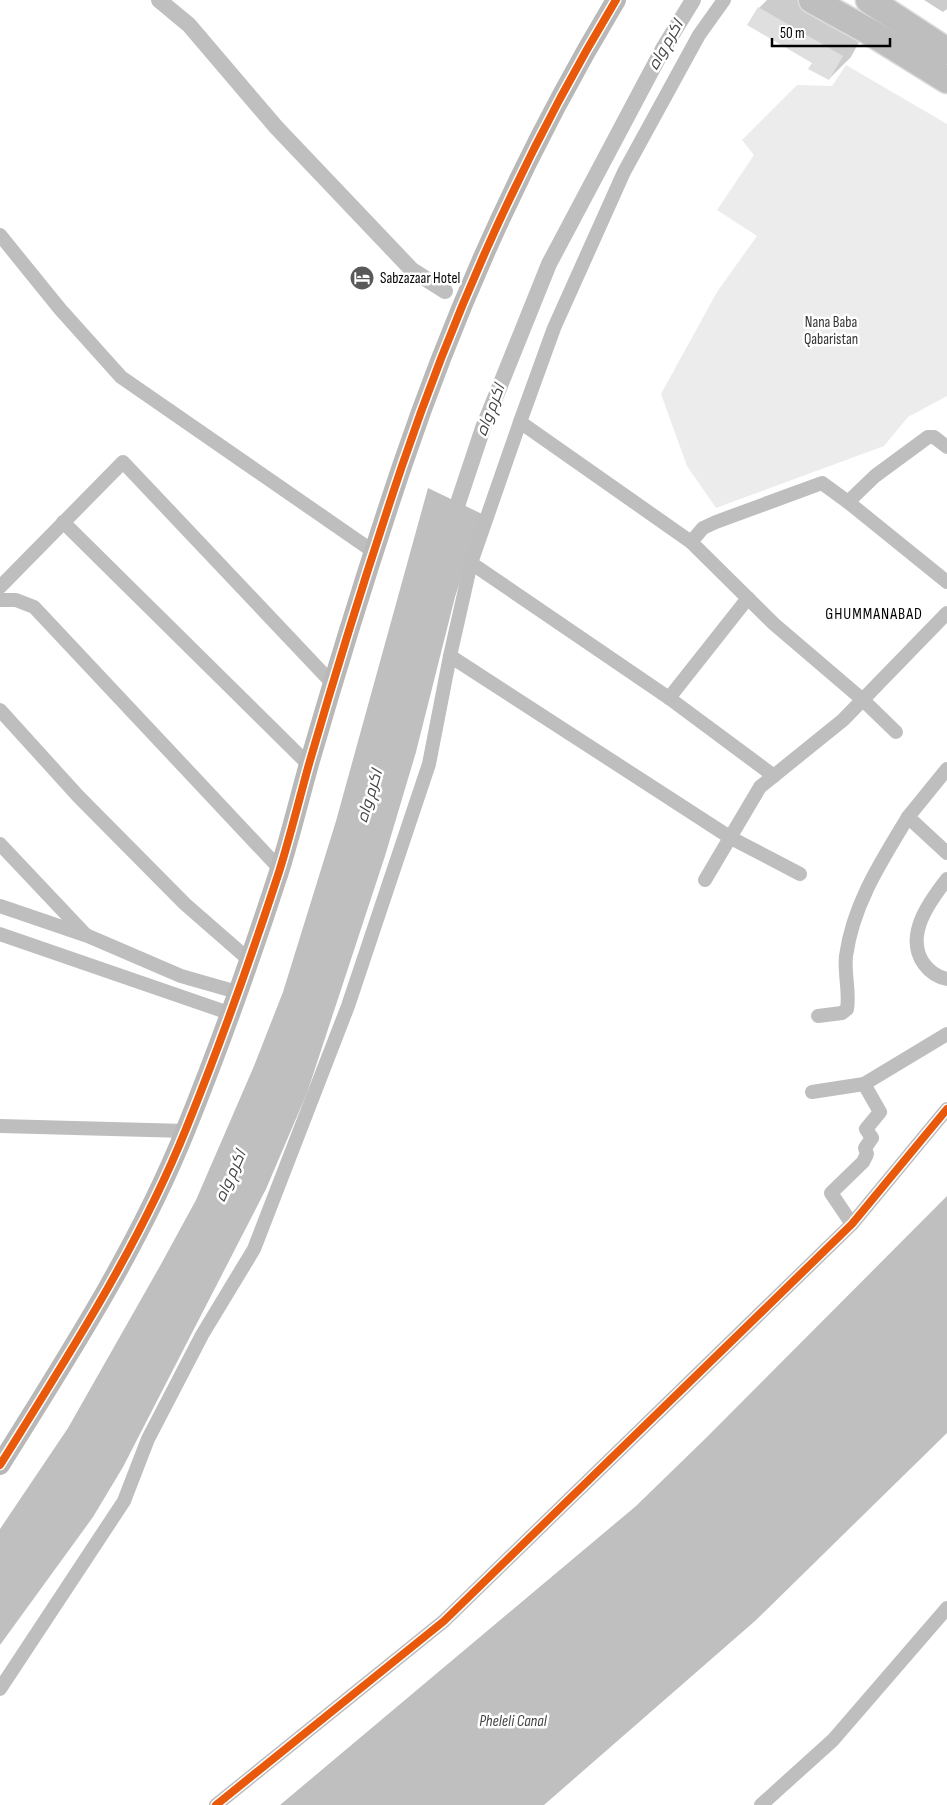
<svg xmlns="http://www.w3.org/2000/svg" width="947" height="1805" font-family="'Sofia Sans Condensed',Cairo,sans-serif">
  <rect width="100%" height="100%" fill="#fff"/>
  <polygon fill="#ececec" points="846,65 947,124 947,396 908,417 884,446 716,508 687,466 661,394 717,292 757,236 717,210 754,155 742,140 797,85 832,86"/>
  <g fill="#bfbfbf">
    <polygon points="428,488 482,514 455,597 416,752 385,856 307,1093 266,1189 123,1467 93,1517 0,1645 0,1529 68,1428 160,1266 196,1200 254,1066 283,992 336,821"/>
    <polygon points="947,1196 947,1433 755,1621 544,1805 280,1805 636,1506 707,1437"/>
  </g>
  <g fill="#0003">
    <polygon points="767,0 806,0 864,33 851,57 829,79 759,8"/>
    <polygon points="924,0 947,0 947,9 943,12"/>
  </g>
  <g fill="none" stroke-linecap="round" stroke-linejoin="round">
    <g stroke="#bfbfbf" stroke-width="16">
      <polyline points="159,0 189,25 276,127 412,270 445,291"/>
      <polyline points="452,521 483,428 549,264 663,49 693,0"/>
    </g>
  </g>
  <polygon fill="#dfdfdf" points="758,7 843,56 829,80 808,69 812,63 747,25"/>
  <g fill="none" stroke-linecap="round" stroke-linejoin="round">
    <defs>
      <g id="highway">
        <polyline points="812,0 868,31 947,80"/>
        <polyline points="869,0 947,51"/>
      </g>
    </defs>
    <use href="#highway" stroke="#dbdbdb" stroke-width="29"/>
    <g stroke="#bebebe" stroke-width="14">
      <polyline points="724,0 699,35 624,172 554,328 520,422 691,542 774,624 863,700 896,732"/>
      <polyline points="0,235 60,309 121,377 374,552"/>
      <polyline points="520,422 471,563 669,698 774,776"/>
      <polyline points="947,447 934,437 928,437 875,476 848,502 947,582"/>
      <polyline points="63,522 309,765"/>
      <polyline points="691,542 703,528 716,522 822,483 848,502"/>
      <polyline points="471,563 450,656 731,838 800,874"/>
      <polyline points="0,587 123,462 333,684"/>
      <polyline points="0,600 16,600 34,607 280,869"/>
      <polyline points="669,698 748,598"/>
      <polyline points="0,710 78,796 185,904 248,959"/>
      <polyline points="947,769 908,817 947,853"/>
      <polyline points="0,844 85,934"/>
      <path d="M947,879c-18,23 -43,57 -23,85 6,8 13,13 23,15"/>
      <polyline points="705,880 760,787 843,720 947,613"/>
      <polyline points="0,906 88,936 181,976 237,992"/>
      <polyline points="0,934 229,1013"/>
      <path d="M818,1016l24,-3 5,-4c3,-17 -3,-35 -1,-53 7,-52 36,-96 62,-139"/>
      <polyline points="812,1092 864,1084 947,1034"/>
      <polyline points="0,1126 186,1131"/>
      <polyline points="852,1224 831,1193 863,1162 867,1154 865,1148 872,1138 866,1129 880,1112 864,1084"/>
      <polyline points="0,1689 124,1501 148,1439 202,1335 254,1249 348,1006 429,764 450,656"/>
      <polyline points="216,1805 444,1621 852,1224 947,1109"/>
      <polyline points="761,1805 833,1740 947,1608"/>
    </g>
    <path stroke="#b8b8b8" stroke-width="20" d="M0,1465c68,-109 138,-217 186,-336 34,-84 65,-171 93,-257 11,-35 20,-72 30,-108 29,-100 60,-200 93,-298 55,-162 126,-320 214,-466"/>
    <use href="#highway" stroke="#bebebe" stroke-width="26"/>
    <defs>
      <g id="cycleway">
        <path d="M0,1465c68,-109 138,-217 186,-336 34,-84 65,-171 93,-257 11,-35 20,-72 30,-108 29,-100 60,-200 93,-298 55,-162 126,-320 214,-466"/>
        <polyline points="216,1805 444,1621 852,1224 947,1109"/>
      </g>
    </defs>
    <use href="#cycleway" stroke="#fff" stroke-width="11"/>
    <use href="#cycleway" stroke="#e8590c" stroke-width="8"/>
  </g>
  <defs>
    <symbol id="hotel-disc" viewBox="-11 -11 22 22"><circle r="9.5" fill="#595959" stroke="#fff"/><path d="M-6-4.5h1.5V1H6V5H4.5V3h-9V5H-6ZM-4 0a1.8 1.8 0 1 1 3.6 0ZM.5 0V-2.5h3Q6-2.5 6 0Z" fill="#fff"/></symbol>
  </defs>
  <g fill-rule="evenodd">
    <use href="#hotel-disc" x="348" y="264" width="28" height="28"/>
  </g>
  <g text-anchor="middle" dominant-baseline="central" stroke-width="5" stroke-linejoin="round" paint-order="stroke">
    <g font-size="15" fill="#000" stroke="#fff" text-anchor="start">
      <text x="380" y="278">Sabzazaar Hotel</text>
    </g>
    <g font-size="15" fill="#333" stroke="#fff">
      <text x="831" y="322">Nana Baba<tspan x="831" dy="17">Qabaristan</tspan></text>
    </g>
    <g font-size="16" font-style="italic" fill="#444" stroke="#fff">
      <text transform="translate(666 45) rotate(-60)">اکرم واہ</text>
      <text transform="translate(491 410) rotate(-69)">اکرم واہ</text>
      <text transform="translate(370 796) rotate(-73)">اکرم واہ</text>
      <text transform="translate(231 1176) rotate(-66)">اکرم واہ</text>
      <text x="513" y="1721">Pheleli Canal</text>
    </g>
    <g font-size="16" letter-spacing="1" fill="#000" stroke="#fff">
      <text x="874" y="614">GHUMMANABAD</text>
    </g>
  </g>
  <path d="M772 38v8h118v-8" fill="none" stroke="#000000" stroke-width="2.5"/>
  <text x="780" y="38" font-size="15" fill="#000000" stroke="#ffffff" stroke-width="4" paint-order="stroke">50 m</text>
</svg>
